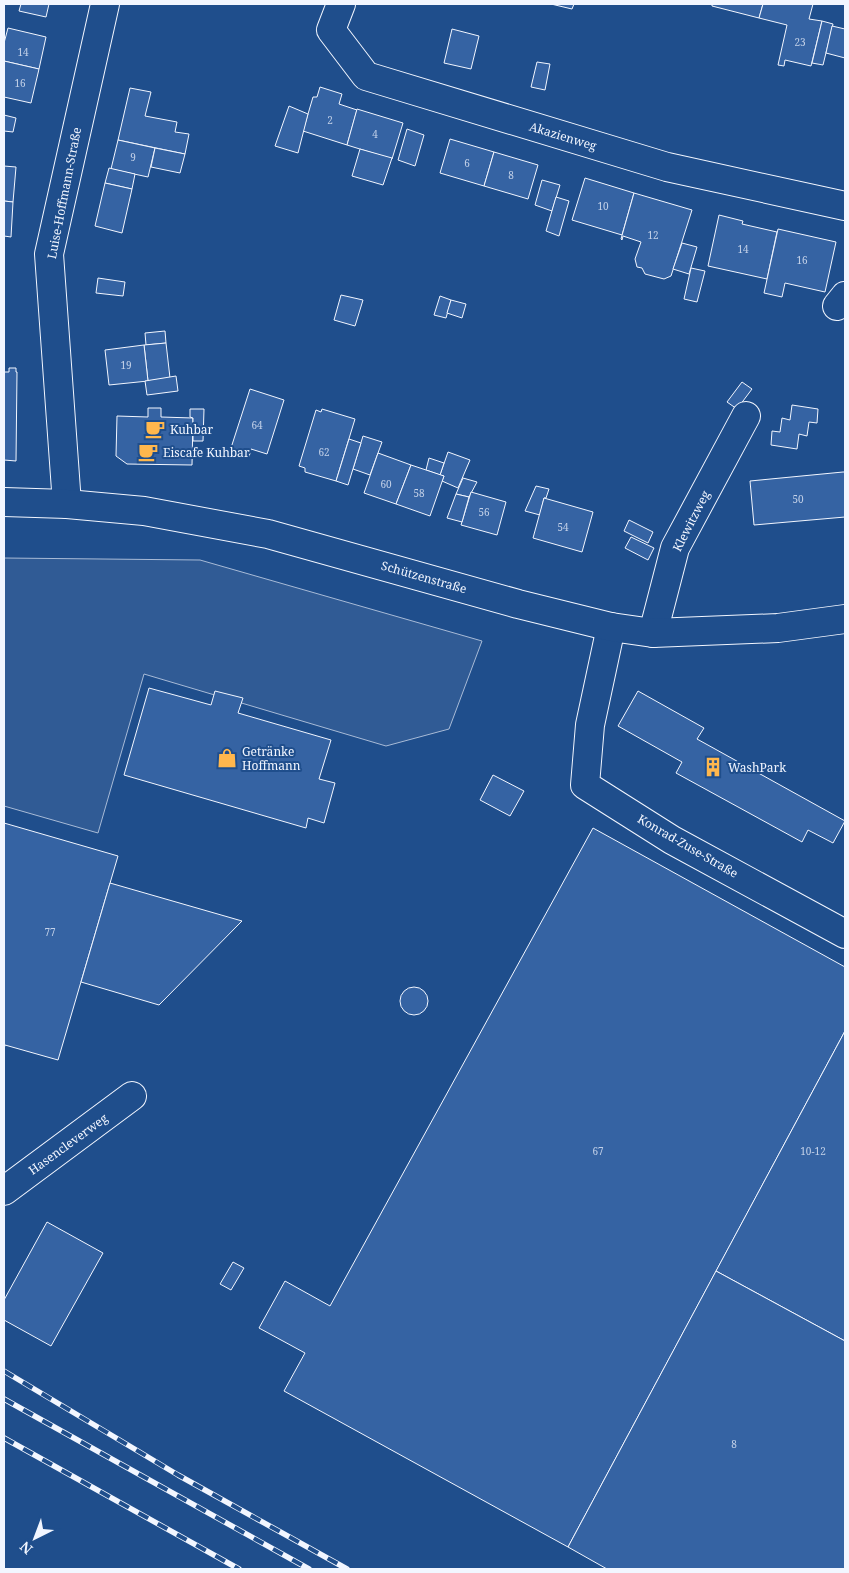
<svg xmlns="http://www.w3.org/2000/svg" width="849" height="1573" font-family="'Noto Serif',serif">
  <rect width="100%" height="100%" fill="#1f4e8c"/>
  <polygon fill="#305b95" stroke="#a8bbd7" points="4,558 200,560 482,641 449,729 386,746 144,674 98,833 4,806"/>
  <g fill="#3563a3" stroke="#f2f6ff">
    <polygon points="21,4 49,4 46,17 19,11"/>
    <polygon points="551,4 574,4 572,9"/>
    <polygon points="712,4 763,4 759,18 712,6"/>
    <polygon points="763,4 813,4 809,19 822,21 811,66 785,60 784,66 778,65 787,25 759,18"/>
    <polygon points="822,21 833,24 823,65 812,63"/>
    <polygon points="832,26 845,29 845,58 826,53"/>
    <polygon points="8,28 46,37 39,69 4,61 4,43"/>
    <polygon points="452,29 479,36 471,69 444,63"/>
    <polygon points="4,61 39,69 31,103 4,97"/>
    <polygon points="537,62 550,64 545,90 531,87"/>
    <polygon points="320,87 342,94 339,104 357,110 347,145 303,131 313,97 317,97"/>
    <polygon points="130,88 151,92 145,116 177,122 175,132 189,134 185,154 118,140"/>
    <polygon points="289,106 308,114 298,153 275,146"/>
    <polygon points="357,109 403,123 392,159 347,145"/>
    <polygon points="4,115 16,118 13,132 4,131"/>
    <polygon points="407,129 424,135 415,166 398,160"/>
    <polygon points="450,139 494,152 484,186 440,173"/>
    <polygon points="118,140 155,148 148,177 111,169"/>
    <polygon points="155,148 185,154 180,173 151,167"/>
    <polygon points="360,149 392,158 383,185 352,176"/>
    <polygon points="494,152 538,165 528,199 484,186"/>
    <polygon points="4,166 16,167 13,202 4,201"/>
    <polygon points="109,168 135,174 132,189 105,183"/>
    <polygon points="585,178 634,193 622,235 572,220"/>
    <polygon points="542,180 560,185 552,211 535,205"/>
    <polygon points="105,183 132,189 122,233 95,226"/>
    <polygon points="634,193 692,210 671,276 664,279 645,274 642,268 637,267 635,259 641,242 623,236 622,240 621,239"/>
    <polygon points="556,197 569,201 559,236 546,231"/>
    <polygon points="4,201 13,202 11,237 4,236"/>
    <polygon points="719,215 743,221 742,224 777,232 767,279 708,266"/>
    <polygon points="778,229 836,242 825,292 785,283 782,297 764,293"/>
    <polygon points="682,243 697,247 689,274 673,269"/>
    <polygon points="691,268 705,271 697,302 684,299"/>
    <polygon points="98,278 125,282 123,296 96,293"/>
    <polygon points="341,295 363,300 355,326 334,320"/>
    <polygon points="440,296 451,300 446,318 434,315"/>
    <polygon points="451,300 466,304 462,318 447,313"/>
    <polygon points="165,331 166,343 146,345 145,333"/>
    <polygon points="166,343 170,378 148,381 144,345"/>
    <polygon points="144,345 148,381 109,385 105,350"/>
    <polygon points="9,368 16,368 16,372 17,372 16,461 4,460 4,372 9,372"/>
    <polygon points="176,376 178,391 147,395 145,381"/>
    <polygon points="742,382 752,389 737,409 727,402"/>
    <polygon points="250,389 284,400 267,454 251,449 249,457 230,451"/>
    <polygon points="792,405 818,409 817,423 809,422 807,436 799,434 797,449 771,445 772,431 780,432 782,418 790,420"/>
    <polygon points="148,408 161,408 161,417 193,418 192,465 127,464 116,456 117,416 148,417"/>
    <polygon points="190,409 204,409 203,441 193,441 193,418 190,417"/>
    <polygon points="322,409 355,419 336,481 305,472 305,468 299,466 316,410 321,412"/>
    <polygon points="363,436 382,442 370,475 353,469"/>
    <polygon points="349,439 361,443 348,485 336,481"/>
    <polygon points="448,452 470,460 458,488 442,481 444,476 440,475"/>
    <polygon points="378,453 411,465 396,504 364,493"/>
    <polygon points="429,458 444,463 440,475 426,470"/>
    <polygon points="411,465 444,476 430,516 396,504"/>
    <polygon points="843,472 845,472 845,517 754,525 750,481"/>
    <polygon points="463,478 477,482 469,497 456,494"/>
    <polygon points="536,486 549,489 546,498 544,498 540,515 525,511"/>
    <polygon points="471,492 506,502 497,535 461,525"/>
    <polygon points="456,494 469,497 462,522 447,518"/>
    <polygon points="544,498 593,512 582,552 533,538"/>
    <polygon points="629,520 653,532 648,543 624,531"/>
    <polygon points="631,537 654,548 648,560 625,548"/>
    <polygon points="149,688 211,705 215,691 243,698 238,713 331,740 319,779 335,783 324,823 308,818 306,828 124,775"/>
    <polygon points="638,691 704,728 697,739 845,821 833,843 808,830 802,842 676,773 682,762 618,726"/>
    <polygon points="493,775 524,791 510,816 480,800"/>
    <polygon points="4,823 118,856 58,1060 5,1045 4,1049"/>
    <polygon points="593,828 845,967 845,1031 568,1547 284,1391 305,1353 259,1328 285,1281 330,1306"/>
    <polygon points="110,883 242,921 159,1005 81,982"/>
    <circle cx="414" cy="1001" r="14"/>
    <polygon points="845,1031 845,1341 716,1271"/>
    <polygon points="47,1222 103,1253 51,1346 4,1320 4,1300"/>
    <polygon points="233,1262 244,1268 231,1290 220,1284"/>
    <polygon points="716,1271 845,1341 845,1569 607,1569 568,1547"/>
  </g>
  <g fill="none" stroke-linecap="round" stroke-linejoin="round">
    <defs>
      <g id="minor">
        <polyline points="341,4 331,30 366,76 667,167 845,206"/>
        <polyline points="837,306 845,296"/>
        <polyline points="67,504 49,254 105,4"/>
        <polyline points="611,627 590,725 585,785 672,840 845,934"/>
        <polyline points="653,633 675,548 746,416"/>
        <polyline points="4,1191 132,1096"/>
      </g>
      <polyline id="major" points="4,502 67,504 144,511 268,534 518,604 611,627 653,633 778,628 845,619"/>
    </defs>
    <use href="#minor" stroke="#f2f6ff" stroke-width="30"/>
    <use href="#major" stroke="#f2f6ff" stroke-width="30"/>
    <use href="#minor" stroke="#1f4e8c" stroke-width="28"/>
    <use href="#major" stroke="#1f4e8c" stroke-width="28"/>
    <defs>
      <g id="rail">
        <polyline points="4,1371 178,1475 347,1569"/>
        <polyline points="4,1399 309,1569"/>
        <polyline points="4,1438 239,1569"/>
      </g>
    </defs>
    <use href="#rail" stroke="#f2f6ff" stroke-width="5.5"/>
    <use href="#rail" stroke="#1f4e8c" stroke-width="4" stroke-dasharray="11" stroke-linecap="butt"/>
  </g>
  <defs>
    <symbol id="cafe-bare" viewBox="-9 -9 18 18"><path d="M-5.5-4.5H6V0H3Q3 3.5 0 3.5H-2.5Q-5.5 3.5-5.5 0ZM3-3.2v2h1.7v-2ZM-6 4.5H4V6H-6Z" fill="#ffb74d" stroke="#1f4e8c" stroke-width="2.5" paint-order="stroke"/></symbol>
    <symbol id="shop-bare" viewBox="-9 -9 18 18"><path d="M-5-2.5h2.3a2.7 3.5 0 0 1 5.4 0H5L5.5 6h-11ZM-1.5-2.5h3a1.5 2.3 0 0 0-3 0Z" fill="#ffb74d" stroke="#1f4e8c" stroke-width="2.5" paint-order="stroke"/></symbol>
    <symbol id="building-bare" viewBox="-9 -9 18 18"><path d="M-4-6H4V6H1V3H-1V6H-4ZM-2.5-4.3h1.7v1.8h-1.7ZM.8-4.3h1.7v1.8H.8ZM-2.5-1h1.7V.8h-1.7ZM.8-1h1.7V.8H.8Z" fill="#ffb74d" stroke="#1f4e8c" stroke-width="2.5" paint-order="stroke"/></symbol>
  </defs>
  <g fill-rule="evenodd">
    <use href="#cafe-bare" x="141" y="415" width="28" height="28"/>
    <use href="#cafe-bare" x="134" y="438" width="28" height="28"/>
    <use href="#shop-bare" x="213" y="744" width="28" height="28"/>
    <use href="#building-bare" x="699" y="753" width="28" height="28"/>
  </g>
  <g text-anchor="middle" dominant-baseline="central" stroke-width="4" stroke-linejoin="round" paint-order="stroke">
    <g font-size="10" fill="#c3d1e8">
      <text x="800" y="42">23</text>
      <text x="23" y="52">14</text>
      <text x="20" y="83">16</text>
      <text x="330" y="120">2</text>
      <text x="375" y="134">4</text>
      <text x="133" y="157">9</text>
      <text x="467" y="163">6</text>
      <text x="511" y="175">8</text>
      <text x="603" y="206">10</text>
      <text x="653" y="235">12</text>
      <text x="743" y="249">14</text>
      <text x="802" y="260">16</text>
      <text x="126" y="365">19</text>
      <text x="257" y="425">64</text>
      <text x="324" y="452">62</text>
      <text x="386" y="484">60</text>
      <text x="419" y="493">58</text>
      <text x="798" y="499">50</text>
      <text x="484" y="512">56</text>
      <text x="563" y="527">54</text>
      <text x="50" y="932">77</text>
      <text x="598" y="1151">67</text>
      <text x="813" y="1151">10-12</text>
      <text x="734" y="1444">8</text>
    </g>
    <g font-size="12" fill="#f2f6ff" stroke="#1f4e8c">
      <text transform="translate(563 136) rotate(17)">Akazienweg</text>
      <text transform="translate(64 193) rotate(-79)">Luise-Hoffmann-Straße</text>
      <text transform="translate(691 521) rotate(-63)">Klewitzweg</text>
      <text transform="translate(424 577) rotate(16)">Schützenstraße</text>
      <text transform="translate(688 846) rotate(30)">Konrad-Zuse-Straße</text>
      <text transform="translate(68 1144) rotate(-36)">Hasencleverweg</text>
    </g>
    <g font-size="12" fill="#f2f6ff" stroke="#1f4e8c" text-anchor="start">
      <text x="170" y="429">Kuhbar</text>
      <text x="163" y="452">Eiscafe Kuhbar</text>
      <text x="242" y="751">Getränke<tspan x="242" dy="14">Hoffmann</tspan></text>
      <text x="728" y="767">WashPark</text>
    </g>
  </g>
  <rect width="849" height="1573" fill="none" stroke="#f2f6ff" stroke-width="10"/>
  <g transform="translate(35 1538) rotate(222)" stroke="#1f4e8c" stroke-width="4" paint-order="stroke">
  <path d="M0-4L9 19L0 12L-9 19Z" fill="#f2f6ff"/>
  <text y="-8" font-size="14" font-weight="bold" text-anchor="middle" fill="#f2f6ff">N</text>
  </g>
</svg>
